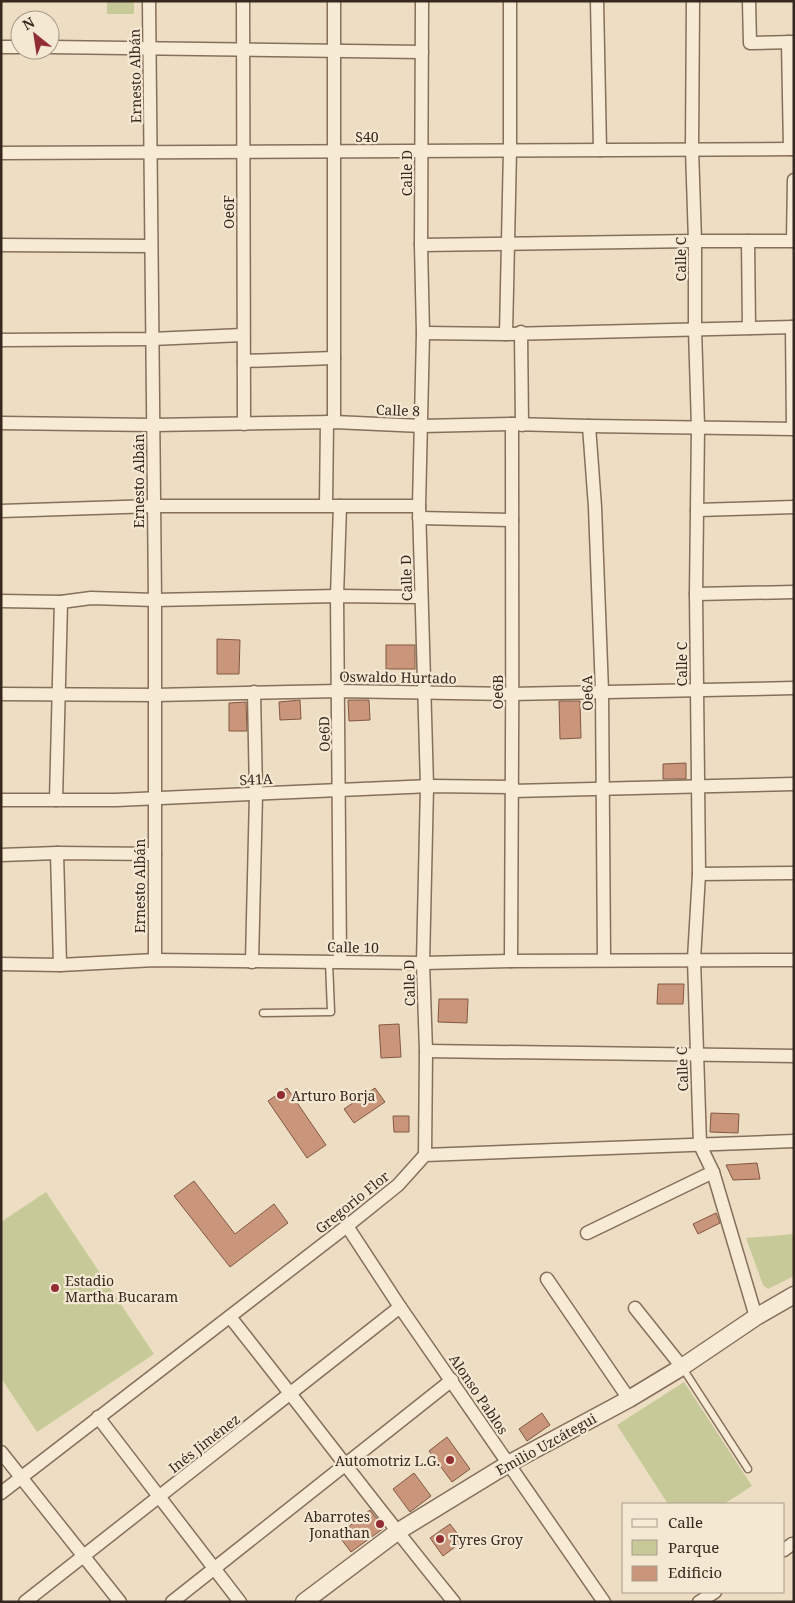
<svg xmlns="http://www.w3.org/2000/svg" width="795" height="1603" font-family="'Noto Serif',serif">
  <rect width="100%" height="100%" fill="#ecddc3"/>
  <g fill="#c7ca98">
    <rect x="107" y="1" width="27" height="13"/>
    <polygon points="46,1192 154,1354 37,1432 1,1378 1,1222"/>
    <polygon points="794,1234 794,1276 768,1289 763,1285 746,1238"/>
    <polygon points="684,1382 752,1486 724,1504 668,1504 617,1425"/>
  </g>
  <g fill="#c9967b" stroke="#845842">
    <polygon points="217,639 240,640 239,674 217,674"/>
    <rect x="386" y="645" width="29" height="24"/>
    <polygon points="300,700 301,719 280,720 279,702"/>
    <polygon points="348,700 369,700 370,720 349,721"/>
    <polygon points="559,701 580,701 581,738 560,739"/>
    <polygon points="246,702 247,731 229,731 229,703"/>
    <polygon points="686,763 686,779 663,779 663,764"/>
    <polygon points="658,984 684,984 683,1004 657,1004"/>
    <polygon points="439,999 468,999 467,1023 438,1022"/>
    <polygon points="399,1024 401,1057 381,1058 379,1025"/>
    <polygon points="287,1088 326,1145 307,1158 268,1101"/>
    <polygon points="375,1088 385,1102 354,1123 344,1109"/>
    <polygon points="711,1113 739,1114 738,1133 710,1132"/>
    <polygon points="393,1116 409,1116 409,1132 394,1132"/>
    <polygon points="757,1163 760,1179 733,1180 726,1165"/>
    <polygon points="194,1181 235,1234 274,1204 288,1223 230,1267 174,1196"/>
    <polygon points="716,1213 720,1223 698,1234 693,1224"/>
    <polygon points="542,1413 550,1425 527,1441 519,1429"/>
    <polygon points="447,1437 470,1469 452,1482 429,1451"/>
    <polygon points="414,1473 431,1496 410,1512 393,1489"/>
    <polygon points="370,1510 384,1528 351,1552 338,1535"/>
    <polygon points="450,1524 463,1541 443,1556 430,1538"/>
  </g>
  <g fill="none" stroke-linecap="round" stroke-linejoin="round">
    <defs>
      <g id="service">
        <polyline points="263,1013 331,1012 329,962"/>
        <polyline points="682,1367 748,1469"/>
      </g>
      <g id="minor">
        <polyline points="149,1 155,600 155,960"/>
        <polyline points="243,1 244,424"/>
        <polyline points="334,1 334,422"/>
        <polyline points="422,1 421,245 423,333 419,506 427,786 423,963 426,1051 425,1155"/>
        <polyline points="597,1 600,150"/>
        <polyline points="693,1 692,149 695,241 695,329 698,427 696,594 699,874 694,959 700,1145 713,1172 756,1317"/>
        <polyline points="749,1 750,43 794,42"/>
        <polyline points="788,42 790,149"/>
        <polyline points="1,47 20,47"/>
        <polyline points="50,47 422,52"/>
        <polyline points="1,153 794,149"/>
        <polyline points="748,241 749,328"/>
        <polyline points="793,241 794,180"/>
        <polyline points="1,245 151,246"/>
        <polyline points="421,245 695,241 794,241"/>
        <polyline points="792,327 793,429"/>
        <polyline points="521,332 522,425"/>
        <polyline points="423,333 506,334 794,327"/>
        <polyline points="506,334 510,150 510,1"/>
        <polyline points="1,340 151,339 243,335"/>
        <polyline points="244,361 334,358"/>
        <polyline points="1,423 153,425 334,422 422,426 512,424 589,426 794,429"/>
        <polyline points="589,426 595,507 602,691 604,960"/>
        <polyline points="326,505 327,422"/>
        <polyline points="340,506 337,596 340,961"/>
        <polyline points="697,510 794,507"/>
        <polyline points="1,511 154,506 419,506"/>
        <polyline points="419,518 512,520"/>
        <polyline points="696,594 794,592"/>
        <polyline points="1,601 61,602 91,598 155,600 337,596 421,597"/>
        <polyline points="1,694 155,695 338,691 511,694 794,688"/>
        <polyline points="513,791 794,784"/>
        <polyline points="1,800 116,800 431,786 513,787"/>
        <polyline points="56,800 61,602"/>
        <polyline points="57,853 60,965"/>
        <polyline points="1,855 57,853 155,854"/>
        <polyline points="699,874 794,873"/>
        <path d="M511,961c2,-179 1,-358 1,-537"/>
        <polyline points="252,962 256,794 254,692"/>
        <polyline points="1,964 60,965 155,960 423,963 511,961 794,960"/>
        <polyline points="426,1051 794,1056"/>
        <polyline points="347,1226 400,1307 604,1602"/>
        <polyline points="587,1233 713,1172"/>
        <polyline points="547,1279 629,1399"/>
        <polyline points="635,1308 682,1367"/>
        <path d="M230,1317c75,94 147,191 224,285"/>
        <polyline points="98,1417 240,1602"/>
        <polyline points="1,1452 120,1602"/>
        <polyline points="1,1493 347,1226 398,1185 425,1155 794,1141"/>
        <polyline points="784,1550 792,1544"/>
        <polyline points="25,1602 400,1307"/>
        <polyline points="172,1602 452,1380"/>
        <polyline points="699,1602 715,1592"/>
      </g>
      <polyline id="tertiary" points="304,1602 397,1532 508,1464 629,1399 682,1367 756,1317 794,1295"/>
    </defs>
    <use href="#service" stroke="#866f5b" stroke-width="9"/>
    <use href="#minor" stroke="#866f5b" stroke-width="15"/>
    <use href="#tertiary" stroke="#866f5b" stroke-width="19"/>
    <use href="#service" stroke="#f7ebd6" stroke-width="6"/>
    <use href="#minor" stroke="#f7ebd6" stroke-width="12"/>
    <use href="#tertiary" stroke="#f7ebd6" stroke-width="16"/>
  </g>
  <g fill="#922d34" stroke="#f4e8d3" stroke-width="2">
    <circle cx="281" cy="1095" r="5"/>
    <circle cx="55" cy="1288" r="5"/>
    <circle cx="450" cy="1460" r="5"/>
    <circle cx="380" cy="1524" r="5"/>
    <circle cx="440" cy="1539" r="5"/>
  </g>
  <g text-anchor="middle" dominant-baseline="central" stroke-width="4.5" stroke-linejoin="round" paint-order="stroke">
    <g font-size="14" fill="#36281e" stroke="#f4e8d3">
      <text transform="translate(135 76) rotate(-91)">Ernesto Albán</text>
      <text x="367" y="136">S40</text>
      <text transform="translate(406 173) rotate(-90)">Calle D</text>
      <text transform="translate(228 212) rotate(-90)">Oe6F</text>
      <text transform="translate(680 259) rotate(-90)">Calle C</text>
      <text transform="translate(398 410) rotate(2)">Calle 8</text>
      <text transform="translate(138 481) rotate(-90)">Ernesto Albán</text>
      <text transform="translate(406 578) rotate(-92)">Calle D</text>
      <text transform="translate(681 664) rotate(-90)">Calle C</text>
      <text transform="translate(398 677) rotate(1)">Oswaldo Hurtado</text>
      <text transform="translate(497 692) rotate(-90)">Oe6B</text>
      <text transform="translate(587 693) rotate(-91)">Oe6A</text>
      <text transform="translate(324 734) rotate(-91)">Oe6D</text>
      <text transform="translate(256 779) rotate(-3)">S41A</text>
      <text transform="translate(139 886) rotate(-90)">Ernesto Albán</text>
      <text transform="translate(353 947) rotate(1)">Calle 10</text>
      <text transform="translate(409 983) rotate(-91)">Calle D</text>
      <text transform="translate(682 1069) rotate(-92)">Calle C</text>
      <text transform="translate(352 1202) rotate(-39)">Gregorio Flor</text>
      <text transform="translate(479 1394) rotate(56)">Alonso Pablos</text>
      <text transform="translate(204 1443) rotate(-38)">Inés Jiménez</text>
      <text transform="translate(546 1444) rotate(-29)">Emilio Uzcátegui</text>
    </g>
    <g font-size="14" fill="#36281e" stroke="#f4e8d3" text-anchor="start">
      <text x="291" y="1095">Arturo Borja</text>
      <text x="65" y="1280">Estadio<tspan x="65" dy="16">Martha Bucaram</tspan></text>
      <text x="440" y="1460" text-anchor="end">Automotriz L.G.</text>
      <text x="370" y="1516" text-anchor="end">Abarrotes<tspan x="370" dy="16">Jonathan</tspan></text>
      <text x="450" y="1539">Tyres Groy</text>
    </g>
  </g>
  <rect width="795" height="1603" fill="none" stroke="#36281e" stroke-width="5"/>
  <rect x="622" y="1503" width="162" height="90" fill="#f4e8d3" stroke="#a89b8b"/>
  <rect x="632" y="1519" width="25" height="8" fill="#f7ebd6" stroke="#a89b8b"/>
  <text x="668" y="1528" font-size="15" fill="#36281e">Calle</text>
  <rect x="632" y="1540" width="25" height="15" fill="#c7ca98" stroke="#a89b8b"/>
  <text x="668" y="1553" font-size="15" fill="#36281e">Parque</text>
  <rect x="632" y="1566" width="25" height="15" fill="#c9967b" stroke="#a89b8b"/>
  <text x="668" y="1578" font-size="15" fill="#36281e">Edificio</text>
  <g transform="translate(35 35) rotate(330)"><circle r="24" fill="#f4e8d3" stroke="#a89b8b"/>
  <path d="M0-4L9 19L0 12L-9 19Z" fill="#922d34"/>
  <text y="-8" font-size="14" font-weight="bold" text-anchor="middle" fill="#36281e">N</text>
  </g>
</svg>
